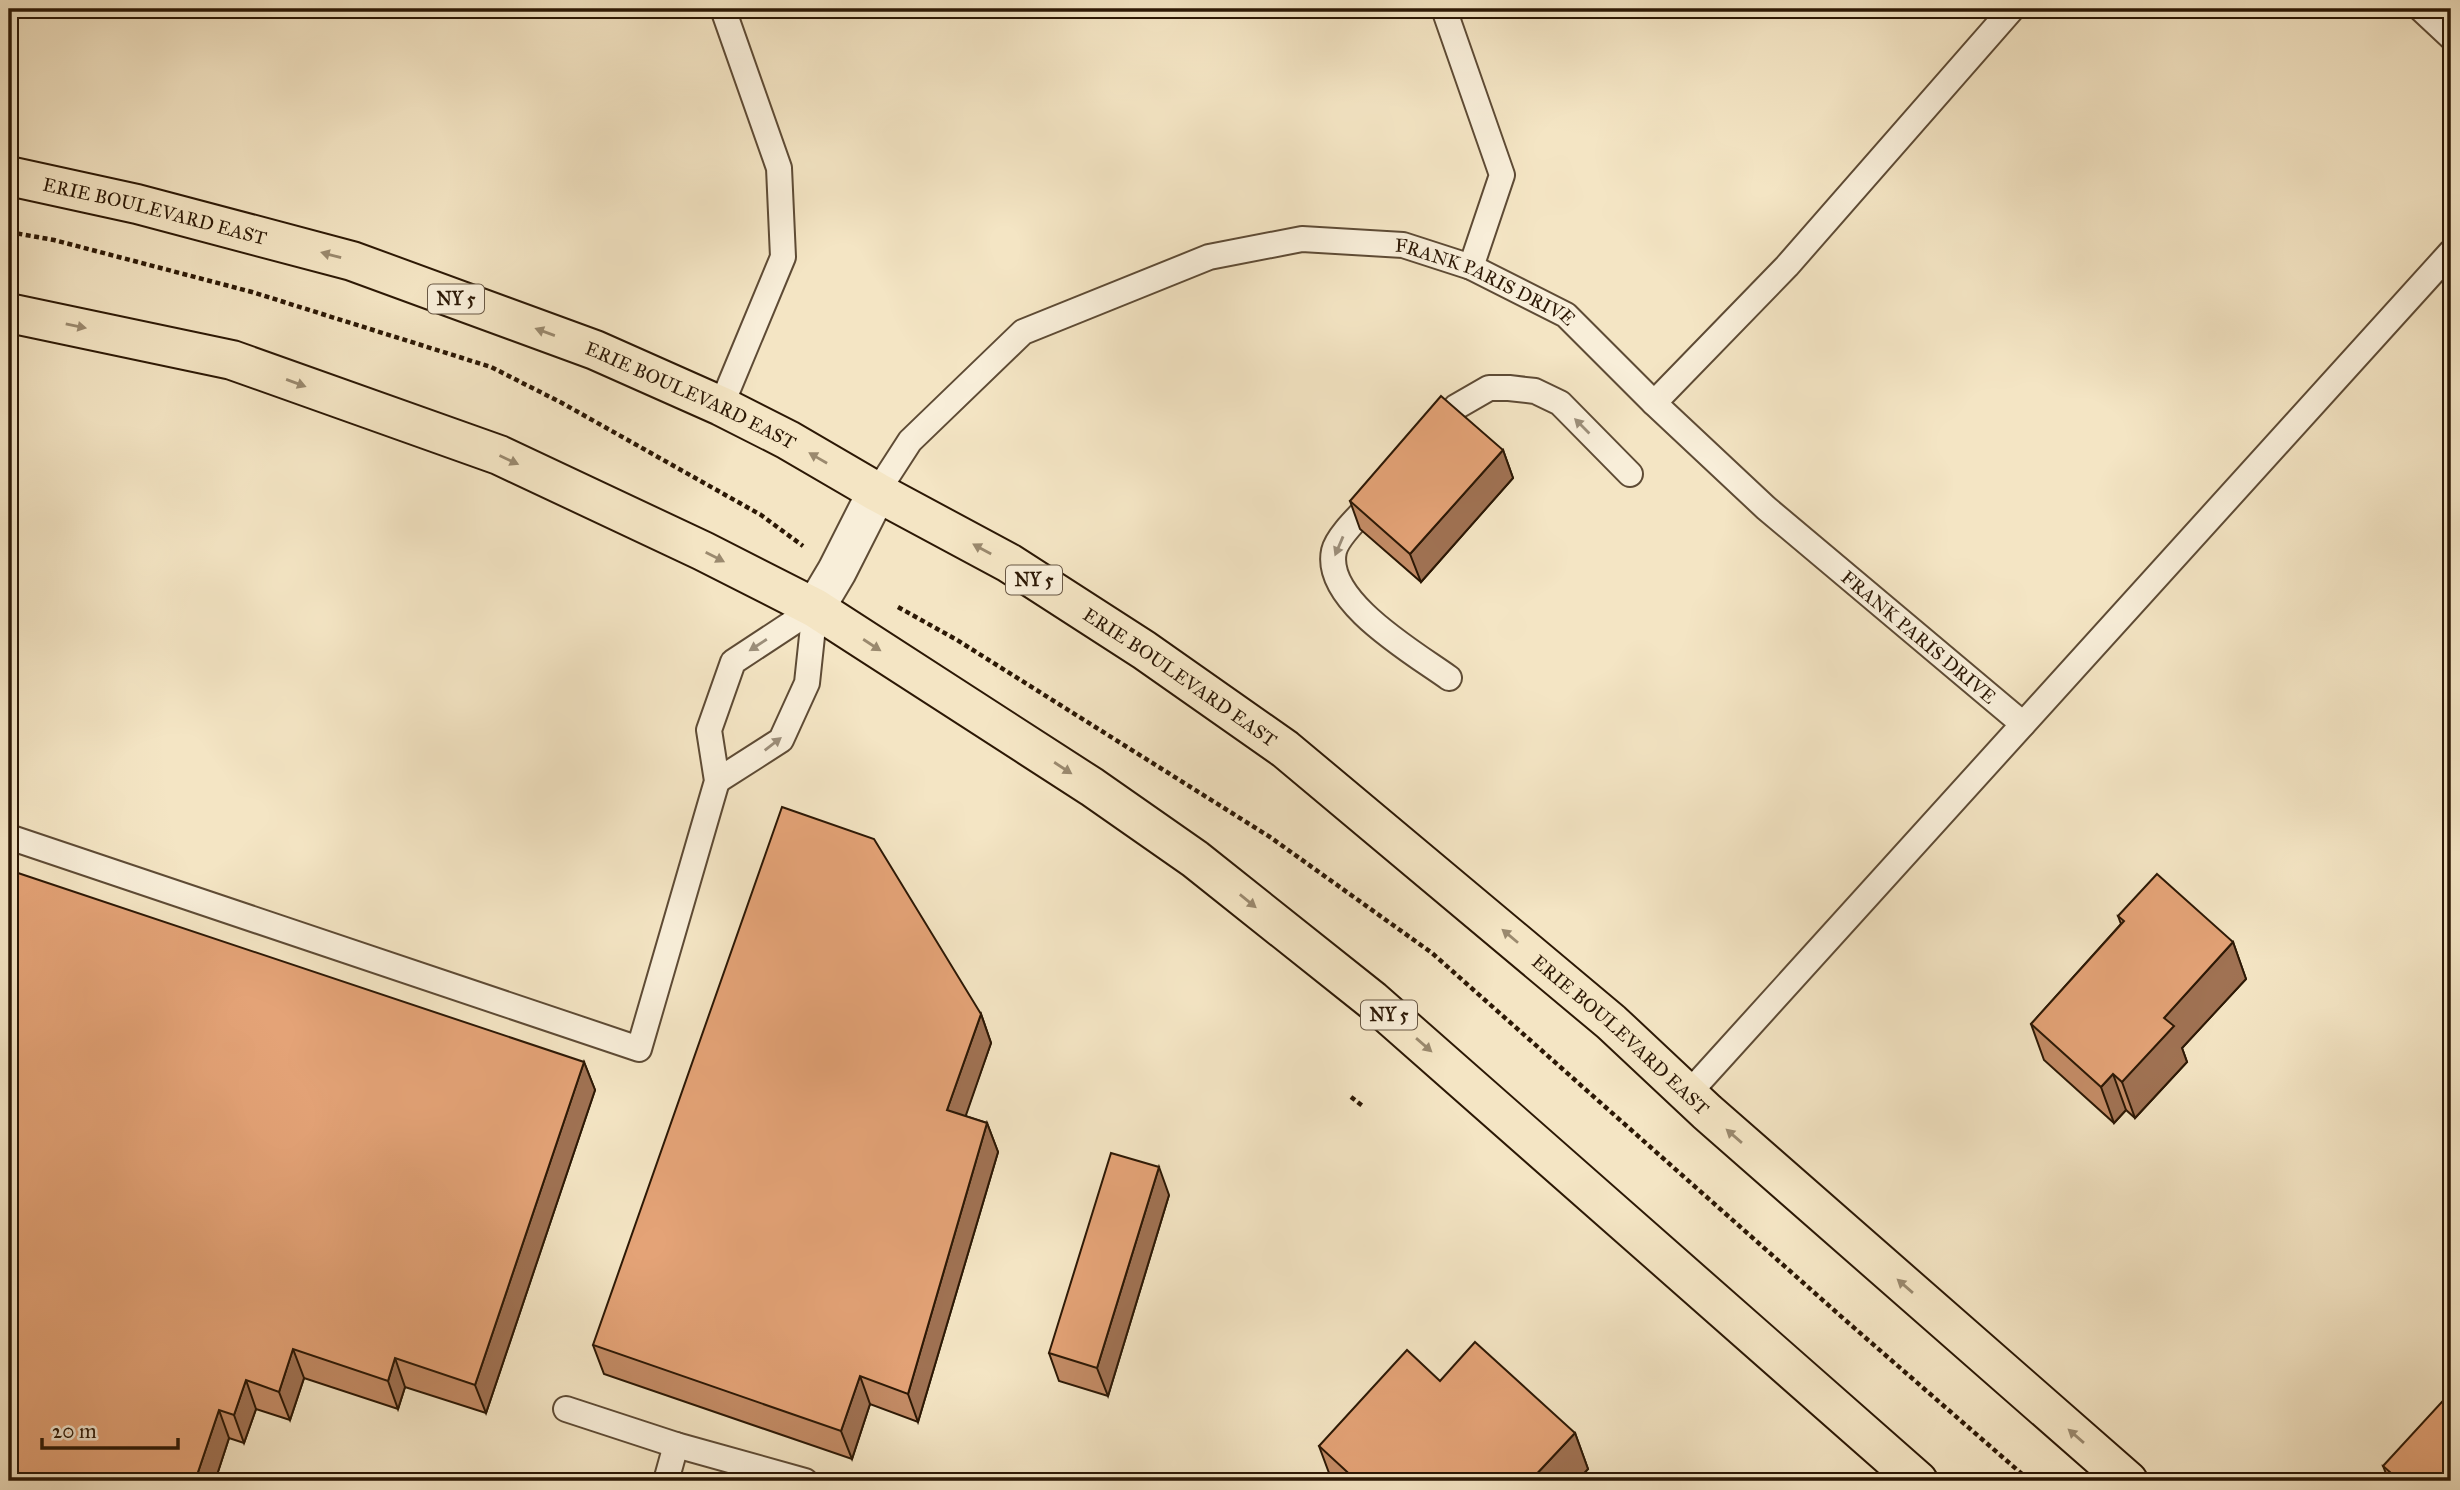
<svg xmlns="http://www.w3.org/2000/svg" width="2460" height="1490" font-family="'IM FELL Great Primer',serif">
  <rect width="100%" height="100%" fill="#f4e5c4"/>
  <filter id="stains"><feTurbulence type="fractalNoise" baseFrequency=".00286" numOctaves="4"/><feColorMatrix values="0 0 0 0 .2 0 0 0 0 .09 0 0 0 0 .02 0 0 0 .5 -.17"/></filter>
  <radialGradient id="worn" r=".72"><stop offset=".6" stop-color="#630" stop-opacity="0"/><stop offset="1" stop-color="#630" stop-opacity=".3"/></radialGradient>
  <g fill="none" stroke-linecap="round" stroke-linejoin="round">
    <defs>
      <g id="lane">
        <polyline points="1444,9 1502,175 1471,267"/>
        <polyline points="2421,9 2451,37"/>
        <polyline points="1654,403 1787,266 2012,9"/>
        <polyline points="721,406 783,257 779,168 723,9"/>
        <polyline points="1434,432 1456,407 1489,388 1509,388 1535,391 1560,403 1630,474"/>
        <path id="s1" d="M877,492l33,-51 113,-109 186,-75 93,-18 101,6 68,22 95,48 88,88 112,105 257,216"/>
        <path d="M1378,496c-12,14 -40,38 -44,55 -11,50 82,103 115,127"/>
        <polyline points="717,781 781,740 807,683 815,608"/>
        <polyline points="9,837 639,1049 717,781 709,730 733,662 815,608"/>
        <polyline points="1688,1094 2451,252"/>
        <polyline points="566,1409 676,1445 805,1481"/>
        <polyline points="666,1481 676,1445"/>
      </g>
      <polyline id="street" points="815,608 837,571 877,492"/>
      <g id="primary">
        <path id="s2" d="M9,176l128,28 215,57 243,89 126,56 67,34 89,52 132,71 135,87 141,99 326,273 96,90 421,369"/>
        <polyline points="9,313 232,360 499,455 703,551 815,608 1092,787 1195,859 1372,1000 1918,1481"/>
      </g>
    </defs>
    <use href="#lane" stroke="#5e4b35" stroke-width="28"/>
    <use href="#street" stroke="#5e4b35" stroke-width="42"/>
    <use href="#primary" stroke="#2c1805" stroke-width="42"/>
    <g stroke="#2c1805" stroke-width="4.5" stroke-dasharray="5 3.5" stroke-linecap="butt">
      <polyline points="9,232 54,240 252,292 491,367 562,403 761,515 803,546"/>
      <polyline points="898,607 957,640 1270,837 1432,953 1844,1319 2030,1481"/>
      <polyline points="1351,1097 1364,1107"/>
    </g>
    <use href="#lane" stroke="#f8eed9" stroke-width="24"/>
    <use href="#street" stroke="#f8eed9" stroke-width="38"/>
    <use href="#primary" stroke="#f4e5c4" stroke-width="38"/>
  </g>
  <g fill="#c48c66" stroke="#2c1805" stroke-width="2">
    <polygon points="1503,450 1513,478 1421,582 1360,529 1350,501"/>
    <polygon points="2118,916 2233,942 2246,979 2182,1048 2187,1062 2135,1118 2126,1110 2114,1123 2044,1060 2031,1024 2121,924"/>
    <polygon points="981,1014 991,1043 965,1116 987,1123 998,1152 918,1422 870,1404 852,1459 604,1374 593,1345"/>
    <polygon points="584,1062 595,1090 486,1413 405,1387 398,1409 304,1378 290,1420 256,1409 244,1443 229,1438 215,1481 9,1481"/>
    <polygon points="1169,1195 1108,1396 1059,1381 1049,1353"/>
    <polygon points="1440,1381 1575,1433 1588,1469 1577,1481 1332,1481 1319,1446"/>
    <polygon points="2383,1466 2451,1481 2389,1481"/>
  </g>
  <g fill="#a07253" stroke="#2c1805" stroke-width="2">
    <polygon points="1503,450 1513,478 1421,582 1410,554"/>
    <polygon points="2233,942 2246,979 2182,1048 2187,1062 2135,1118 2122,1082 2164,1018"/>
    <polygon points="981,1014 991,1043 958,1138 947,1110"/>
    <polygon points="584,1062 595,1090 486,1413 475,1385"/>
    <polygon points="2113,1074 2126,1110 2114,1123 2101,1087"/>
    <polygon points="987,1123 998,1152 918,1422 908,1394"/>
    <polygon points="1159,1167 1169,1195 1108,1396 1097,1368"/>
    <polygon points="293,1349 304,1378 290,1420 279,1392"/>
    <polygon points="395,1358 405,1387 398,1409 388,1381"/>
    <polygon points="860,1376 870,1404 852,1459 841,1431"/>
    <polygon points="246,1380 256,1409 244,1443 234,1415"/>
    <polygon points="219,1410 229,1438 215,1481 195,1481"/>
    <polygon points="1575,1433 1588,1469 1577,1481 1530,1481"/>
  </g>
  <g fill="#e4a377" stroke="#2c1805" stroke-width="2">
    <polygon points="1441,396 1503,450 1410,554 1350,501"/>
    <polygon points="782,807 874,839 981,1014 947,1110 987,1123 908,1394 860,1376 841,1431 593,1345"/>
    <polygon points="9,870 584,1062 475,1385 395,1358 388,1381 293,1349 279,1392 246,1380 234,1415 219,1410 195,1481 9,1481"/>
    <polygon points="2157,874 2233,942 2164,1018 2174,1026 2122,1082 2113,1074 2101,1087 2031,1024 2124,921 2118,916"/>
    <polygon points="1111,1153 1159,1167 1097,1368 1049,1353"/>
    <polygon points="1475,1342 1575,1433 1530,1481 1510,1481 1508,1479 1505,1481 1357,1481 1319,1446 1407,1350 1440,1381"/>
    <polygon points="2451,1392 2451,1481 2400,1481 2383,1466"/>
  </g>
  <defs><path id="oneway-solid" d="M-6-.8H1V-3.2L6.5 0L1 3.2V.8H-6Z" transform="scale(1.75)"/></defs>
  <g fill="#9a896e">
    <use href="#oneway-solid" transform="translate(331 255) rotate(-165)"/>
    <use href="#oneway-solid" transform="translate(76 326) rotate(12)"/>
    <use href="#oneway-solid" transform="translate(545 332) rotate(-160)"/>
    <use href="#oneway-solid" transform="translate(296 383) rotate(20)"/>
    <use href="#oneway-solid" transform="translate(818 458) rotate(-150)"/>
    <use href="#oneway-solid" transform="translate(509 460) rotate(25)"/>
    <use href="#oneway-solid" transform="translate(982 549) rotate(-151)"/>
    <use href="#oneway-solid" transform="translate(715 557) rotate(27)"/>
    <use href="#oneway-solid" transform="translate(872 645) rotate(33)"/>
    <use href="#oneway-solid" transform="translate(1063 768) rotate(33)"/>
    <use href="#oneway-solid" transform="translate(1248 901) rotate(39)"/>
    <use href="#oneway-solid" transform="translate(1510 936) rotate(-140)"/>
    <use href="#oneway-solid" transform="translate(1424 1045) rotate(41)"/>
    <use href="#oneway-solid" transform="translate(1734 1136) rotate(-139)"/>
    <use href="#oneway-solid" transform="translate(1905 1286) rotate(-139)"/>
    <use href="#oneway-solid" transform="translate(2076 1436) rotate(-139)"/>
  </g>
  <g fill="#9c8e7a">
    <use href="#oneway-solid" transform="translate(1582 426) rotate(-135)"/>
    <use href="#oneway-solid" transform="translate(1339 546) rotate(113)"/>
    <use href="#oneway-solid" transform="translate(758 645) rotate(147)"/>
    <use href="#oneway-solid" transform="translate(773 744) rotate(-38)"/>
  </g>
  <g text-anchor="middle" dominant-baseline="central" stroke-width="5" stroke-linejoin="round" paint-order="stroke">
    <g fill="#f8eed9" stroke="#695845" stroke-width="2">
      <rect x="428" y="284.5" width="56" height="29" rx="5"/>
      <rect x="1006" y="565.5" width="56" height="29" rx="5"/>
      <rect x="1361" y="1000.5" width="56" height="29" rx="5"/>
    </g>
    <g font-size="18" font-weight="bold" fill="#2c1805">
      <text x="456" y="299">NY 5</text>
      <text x="1034" y="580">NY 5</text>
      <text x="1389" y="1015">NY 5</text>
    </g>
    <g font-size="19" fill="#2c1805" stroke="#f8eed9">
      <text stroke="none"><textPath href="#s2" startOffset="150">ERIE BOULEVARD EAST</textPath></text>
      <text stroke="none"><textPath href="#s1" startOffset="704">FRANK PARIS DRIVE</textPath></text>
      <text stroke="none"><textPath href="#s2" startOffset="718">ERIE BOULEVARD EAST</textPath></text>
      <text stroke="none"><textPath href="#s1" startOffset="1270">FRANK PARIS DRIVE</textPath></text>
      <text stroke="none"><textPath href="#s2" startOffset="1284">ERIE BOULEVARD EAST</textPath></text>
      <text stroke="none"><textPath href="#s2" startOffset="1852">ERIE BOULEVARD EAST</textPath></text>
    </g>
  </g>
  <rect width="2460" height="1490" fill="none" stroke="#f4e5c4" stroke-width="35"/>
  <rect x="10" y="10" width="2439" height="1469" fill="none" stroke="#2c1805" stroke-width="3.5"/>
  <rect x="18" y="18" width="2425" height="1455" fill="none" stroke="#2c1805" stroke-width="2"/>
  <path d="M42 1438v10h136v-10" fill="none" stroke="#2c1805" stroke-width="3.5"/>
  <text x="52" y="1438" font-size="21" fill="#2c1805" stroke="#f8eed9" stroke-width="5" paint-order="stroke">20 m</text>
  <rect width="100%" height="100%" filter="url(#stains)"/>
  <rect width="100%" height="100%" fill="url(#worn)"/>
</svg>
